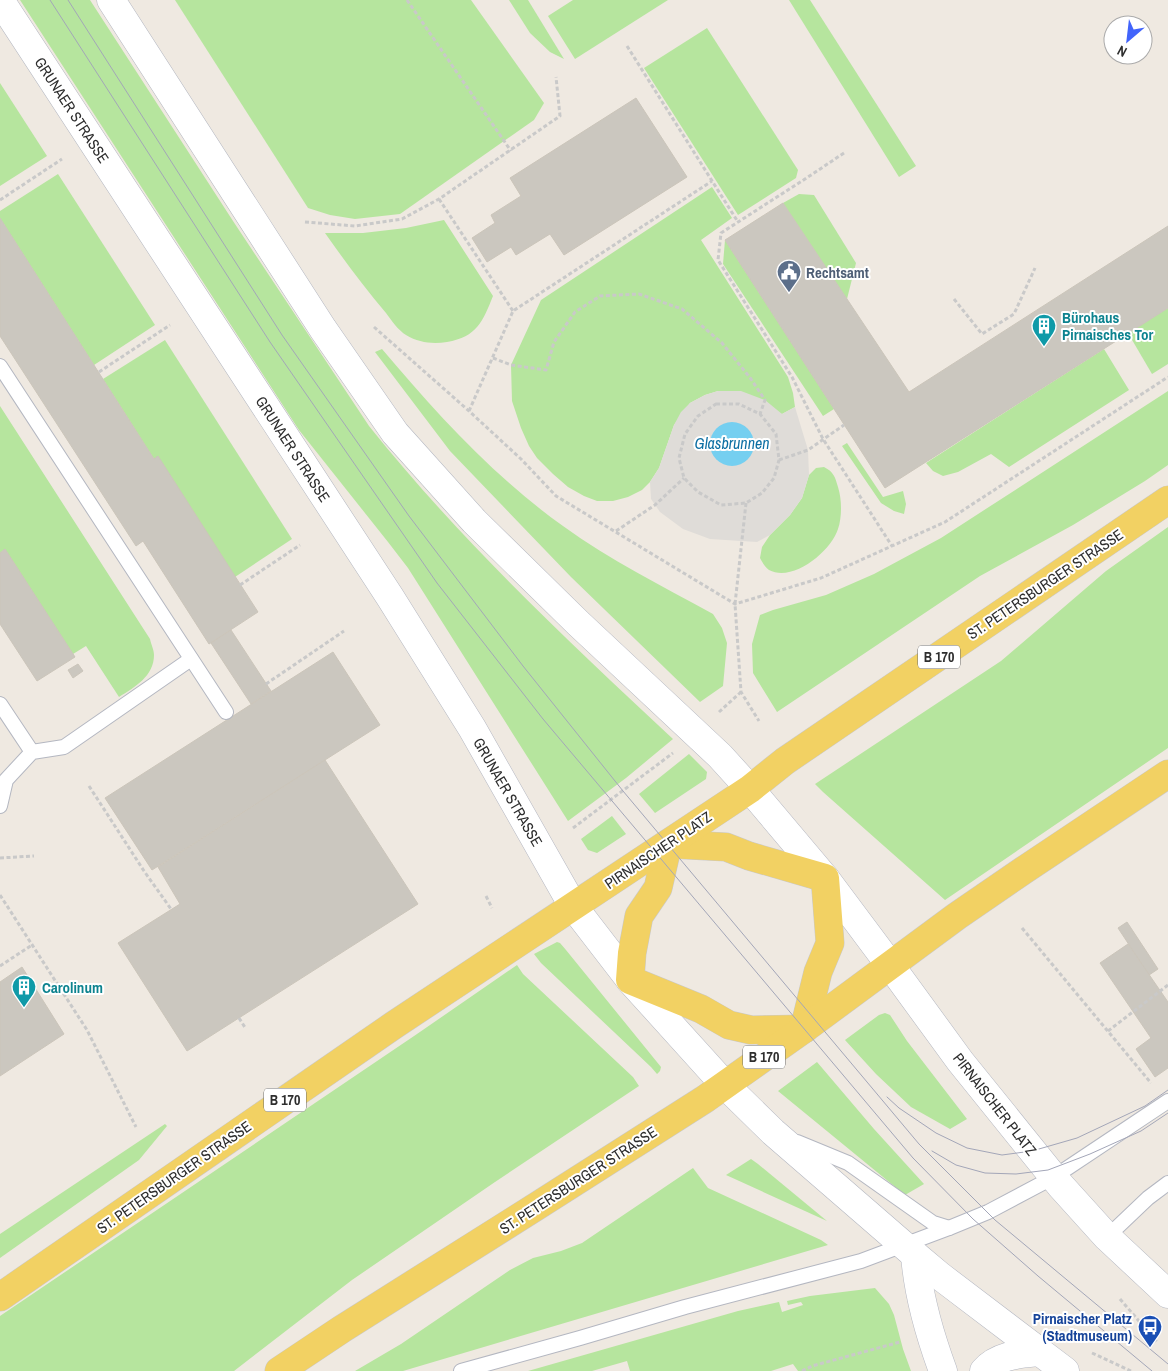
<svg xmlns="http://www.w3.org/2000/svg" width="1168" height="1371" font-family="'Archivo Narrow',sans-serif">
  <rect width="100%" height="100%" fill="#efe9e1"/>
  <g fill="#b6e59e">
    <path d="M20,0h70l143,221 136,205c91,114 198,214 304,313l-47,39 -58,43 -160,-253 -20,-26 -89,-112z"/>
    <polygon points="175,0 471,0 544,103 534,120 400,214 355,219 330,215 308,208"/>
    <polygon points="509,0 528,0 564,59 550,52 530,33"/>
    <polygon points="573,0 668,0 575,59 548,16"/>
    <polygon points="789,0 810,0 916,166 899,177"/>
    <polygon points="707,28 798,170 796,178 738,215 644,68"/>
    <polygon points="0,83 47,156 0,186"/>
    <polygon points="58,174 155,325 94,365 0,218 0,211"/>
    <polygon points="712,187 732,218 701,240 788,377 793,393 795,407 782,414 718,391 705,395 690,403 674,425 659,468 650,482 642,490 628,497 613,501 597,501 584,496 568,487 553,474 537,458 529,446 521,428 512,401 511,365 541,300"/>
    <polygon points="799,194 814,195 856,263 847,299 783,203"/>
    <path d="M444,220l49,76c-10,25 -16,41 -46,46 -14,2 -28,1 -41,-7 -7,-4 -15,-15 -20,-22 -22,-26 -42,-53 -61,-80h38l43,-5z"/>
    <polygon points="725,240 834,409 823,416 723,264"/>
    <polygon points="1168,308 1168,364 1152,374 1128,333"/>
    <polygon points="165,340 292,539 235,577 154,459 103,379"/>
    <path d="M382,349c54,64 112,128 181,177 47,34 99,60 150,88l9,14 5,15 -4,43 -23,16 -129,-125 -121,-126 -75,-99z"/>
    <polygon points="1104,349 1129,390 1009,467 991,454 958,472 943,476 933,471 926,463"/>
    <polygon points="1168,391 1168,465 1145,481 1073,525 980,576 777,712 753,673 752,644 760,615 773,610 826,595 874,574 941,538"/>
    <path d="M0,406l150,233c1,5 4,11 4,16 0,21 -19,32 -35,42l-33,-51 -13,8 -68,-105 -5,4z"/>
    <polygon points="847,443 883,497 903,491 906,504 904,514 894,511 881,503 842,446"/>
    <path d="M824,467c10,5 11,10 14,20 4,13 4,30 0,42 -7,22 -45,54 -69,41 -4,-3 -7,-8 -9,-12l2,-11 8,-12 20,-20 12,-17 7,-23 7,-7z"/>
    <polygon points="1168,527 1168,748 945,900 823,792 815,784 1001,661 1106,571"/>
    <polygon points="689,754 707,772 706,779 655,813 639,794"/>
    <polygon points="612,816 626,834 597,853 588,850 581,839"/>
    <polygon points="557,942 560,943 566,950 661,1067 660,1071 657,1074 651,1067 541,963 534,954"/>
    <polygon points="517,965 523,974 633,1077 639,1086 495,1182 352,1280 234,1371 0,1371 0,1316 417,1034"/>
    <polygon points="885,1013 890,1015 907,1041 967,1119 950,1129 911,1107 876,1074 845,1040 879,1015"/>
    <polygon points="817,1062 874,1129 924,1184 905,1195 778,1091"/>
    <polygon points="165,1124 167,1126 139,1160 0,1258 0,1234"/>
    <polygon points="751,1159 758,1164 827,1221 726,1175"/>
    <polygon points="693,1168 708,1188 821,1240 828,1245 403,1371 355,1371 401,1344 510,1270 533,1258 561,1251 582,1243"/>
    <polygon points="875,1288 889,1304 894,1315 903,1349 911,1371 798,1371 793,1364 771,1371 630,1371 627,1361 592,1371 528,1371 738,1311 779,1302 782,1312 803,1305 801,1302 788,1305 787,1301 810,1296"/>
  </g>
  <path fill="#dfdcd8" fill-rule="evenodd" d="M718,391h23l24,9 17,14 13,-7 13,43 1,25 -7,23 -12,17 -20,20 -13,7 -47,-3 -27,-10 -23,-17 -9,-13 -1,-17 9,-14 15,-43 7,-13 9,-9 15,-8zM714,431l37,1 2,7 1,7 -42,7 -2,-8 1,-7z"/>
  <circle fill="#75cff0" cx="732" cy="444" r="22"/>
  <g fill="#cbc7bf" stroke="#cbc5ba">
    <polygon points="636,98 687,177 564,255 550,234 516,255 511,247 487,262 472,238 495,223 491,215 521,196 510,178"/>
    <polygon points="783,203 909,392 1168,226 1168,308 885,488 725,240"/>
    <polygon points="0,218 154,459 158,456 258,612 209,644 143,541 136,546 0,336"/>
    <polygon points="5,549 75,657 37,681 0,624 0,553"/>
    <polygon points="231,630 271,691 251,704 211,643"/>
    <polygon points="333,652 380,725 152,870 105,798"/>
    <polygon points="78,664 83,671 73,678 68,670"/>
    <polygon points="325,760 418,904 187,1051 118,943 180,904 158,867"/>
    <polygon points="1127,922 1158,969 1149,975 1118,928"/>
    <polygon points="1128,944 1168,1002 1168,1068 1155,1077 1136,1049 1151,1038 1100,963"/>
    <polygon points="22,967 64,1034 0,1076 0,982"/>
  </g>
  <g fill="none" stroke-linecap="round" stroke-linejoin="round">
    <defs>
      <g id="service">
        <polyline points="0,366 226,712"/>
        <polyline points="0,704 32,752"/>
        <polyline points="0,806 6,780 32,752 64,747 191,659"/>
        <polyline points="797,1142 848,1163 933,1223 949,1228"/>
        <polyline points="1107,1237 1148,1198 1168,1183"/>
        <polyline points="461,1371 580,1338 685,1307 861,1261 949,1228 988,1212 1054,1177 1168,1101"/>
      </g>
      <g id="minor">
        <path d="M915,1255c3,40 14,78 28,116"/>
        <path d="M984,1371c14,-16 36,-17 56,-19"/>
      </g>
      <g id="tertiary">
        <polyline points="890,965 960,1061 1060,1185 1107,1237 1168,1294"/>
        <polyline points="724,1084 773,1132 915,1255 940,1276 1065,1371"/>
      </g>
      <g id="secondary">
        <polyline points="0,0 390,597 472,728 573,906 630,980 724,1084"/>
        <polyline points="111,0 323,329 395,433 474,521 578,623 720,756 750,789 825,878 890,965"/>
      </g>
      <g id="primary">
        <polyline points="668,844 658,888 639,916 632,953 630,980 701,1009 729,1025 751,1030 804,1029"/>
        <polyline points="668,844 726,847 749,856 825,878 830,943 818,972 804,1029"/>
        <polyline points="0,1297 394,1025 750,789 785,761 1168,500"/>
        <polyline points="279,1371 342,1329 537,1206 705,1099 804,1029 957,916 1024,870 1168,774"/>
      </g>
    </defs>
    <use href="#service" stroke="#b4b7c1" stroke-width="16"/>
    <use href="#minor" stroke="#b4b7c1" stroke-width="29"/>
    <use href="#tertiary" stroke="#b4b7c1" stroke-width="29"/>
    <use href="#secondary" stroke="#b4b7c1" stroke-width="29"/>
    <use href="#primary" stroke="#c9c9c9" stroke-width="29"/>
    <g stroke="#c9c9c9" stroke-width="3" stroke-dasharray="4 2.5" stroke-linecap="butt">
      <polyline points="407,0 511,151"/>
      <polyline points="627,46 738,222"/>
      <polyline points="844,153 805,179 721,233 718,260 792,377 823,439 892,546"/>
      <polyline points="439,199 513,311"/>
      <polyline points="0,200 62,159"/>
      <polyline points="305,222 355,226 402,219 439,199 560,116 556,77"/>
      <polyline points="954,299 982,334 1014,314 1035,268"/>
      <polyline points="374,327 469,411 521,459 556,496 735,604 821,578 945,522 1168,377"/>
      <polyline points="493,358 511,365 546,370 554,342 575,312 600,296 639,294 682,309 722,343 751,379 765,400 760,414"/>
      <polyline points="99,372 170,325"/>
      <polygon points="716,404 739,404 760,414 776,434 779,460 774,478 762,493 746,503 721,505 698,492 684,478 679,458 685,434 698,416"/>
      <polyline points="469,411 513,311 712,181"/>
      <polyline points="779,460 808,450 844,425"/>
      <polyline points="746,503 735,604 741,692 759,721"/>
      <polyline points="616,531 655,505 684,478"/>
      <polyline points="240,585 300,545"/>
      <polyline points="266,684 344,631"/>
      <polyline points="719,712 741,692"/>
      <polyline points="89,786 144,871 171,909"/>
      <polyline points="573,828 673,753"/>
      <polyline points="0,858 34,856"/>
      <polyline points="0,895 87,1030 136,1127"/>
      <polyline points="486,896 492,908"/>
      <polyline points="1022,928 1151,1083"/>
      <polyline points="0,966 32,945"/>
      <polyline points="239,1018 246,1029"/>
      <polyline points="1108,1031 1168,985"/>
      <polyline points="1120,1299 1157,1342"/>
      <polyline points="1092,1353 1131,1371"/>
      <polyline points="802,1371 812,1366 900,1342"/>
    </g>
    <use href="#service" stroke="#fff" stroke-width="14"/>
    <use href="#minor" stroke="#fff" stroke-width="28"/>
    <use href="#tertiary" stroke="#fff" stroke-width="28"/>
    <use href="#secondary" stroke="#fff" stroke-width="28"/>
    <use href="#primary" stroke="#f2d163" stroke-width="28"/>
    <g stroke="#a3a6b8" stroke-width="1">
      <polyline points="50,0 270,342 437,583 543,719 913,1158 973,1219 1038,1276 1152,1371"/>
      <polyline points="68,0 282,335 409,516 523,666 623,791 919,1144 995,1220 1168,1364"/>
      <polyline points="887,1097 899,1108 936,1133 967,1148 1002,1155 1032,1151 1077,1138 1145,1106 1168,1090"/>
      <polyline points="932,1151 956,1165 985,1173 1016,1174 1048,1170 1090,1154 1141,1131 1168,1113"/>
    </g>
  </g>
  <defs>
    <symbol id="civic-pin" viewBox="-11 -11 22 30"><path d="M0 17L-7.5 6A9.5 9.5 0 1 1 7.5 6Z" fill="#5c6f8a" stroke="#fff"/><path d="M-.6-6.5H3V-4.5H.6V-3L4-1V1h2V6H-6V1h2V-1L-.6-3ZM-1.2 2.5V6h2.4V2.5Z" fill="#fff"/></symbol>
    <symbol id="building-pin" viewBox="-11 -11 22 30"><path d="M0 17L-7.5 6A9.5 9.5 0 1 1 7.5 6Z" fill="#0f9aa8" stroke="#fff"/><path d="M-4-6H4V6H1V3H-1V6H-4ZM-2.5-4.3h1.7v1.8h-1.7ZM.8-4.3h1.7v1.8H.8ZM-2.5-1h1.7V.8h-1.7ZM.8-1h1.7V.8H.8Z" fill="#fff"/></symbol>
    <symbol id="bus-pin" viewBox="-11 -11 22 30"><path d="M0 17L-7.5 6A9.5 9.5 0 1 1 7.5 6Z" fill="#1a4fb4" stroke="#fff"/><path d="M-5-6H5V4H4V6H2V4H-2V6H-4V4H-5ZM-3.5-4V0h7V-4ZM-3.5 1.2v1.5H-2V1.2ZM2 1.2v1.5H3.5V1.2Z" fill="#fff"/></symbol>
  </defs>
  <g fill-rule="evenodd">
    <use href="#civic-pin" x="775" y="258" width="28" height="38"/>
    <use href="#building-pin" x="1030" y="312" width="28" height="38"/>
    <use href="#building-pin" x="10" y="973" width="28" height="38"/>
    <use href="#bus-pin" x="1136" y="1313" width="28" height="38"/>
  </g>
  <g text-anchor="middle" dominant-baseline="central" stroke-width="4" stroke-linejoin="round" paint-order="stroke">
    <g fill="#fff" stroke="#6d6d6d" stroke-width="1">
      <rect x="918" y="645.5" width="42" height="23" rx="4"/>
      <rect x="743" y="1045.5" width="42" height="23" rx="4"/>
      <rect x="264" y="1088.5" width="42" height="23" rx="4"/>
    </g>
    <g font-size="14" font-weight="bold" fill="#2e2e2e">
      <text x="939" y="657">B 170</text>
      <text x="764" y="1057">B 170</text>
      <text x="285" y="1100">B 170</text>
    </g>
    <g font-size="15" fill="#2e2e2e" stroke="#fff">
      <text transform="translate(72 110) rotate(57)">GRUNAER STRASSE</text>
      <text transform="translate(293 449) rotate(57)">GRUNAER STRASSE</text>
      <text transform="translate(1045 584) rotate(-34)">ST. PETERSBURGER STRASSE</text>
      <text transform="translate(508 792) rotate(60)">GRUNAER STRASSE</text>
      <text transform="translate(658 850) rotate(-34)">PIRNAISCHER PLATZ</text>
      <text transform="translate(995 1104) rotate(52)">PIRNAISCHER PLATZ</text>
      <text transform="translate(174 1177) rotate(-35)">ST. PETERSBURGER STRASSE</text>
      <text transform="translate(578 1180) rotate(-33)">ST. PETERSBURGER STRASSE</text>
    </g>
    <g font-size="15" font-weight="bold" fill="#4e5e75" stroke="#fff" text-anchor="start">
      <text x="806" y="272">Rechtsamt</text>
    </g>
    <g font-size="15" font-weight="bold" fill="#0d838f" stroke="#fff" text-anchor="start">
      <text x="1062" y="317">Bürohaus<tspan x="1062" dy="17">Pirnaisches Tor</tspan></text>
      <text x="42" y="987">Carolinum</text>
    </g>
    <g font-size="15" font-weight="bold" fill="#164399" stroke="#fff" text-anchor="end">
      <text x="1132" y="1318">Pirnaischer Platz<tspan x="1132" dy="17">(Stadtmuseum)</tspan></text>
    </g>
    <g font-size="16" font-style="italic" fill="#0d6fa3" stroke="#fff">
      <text x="732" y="443">Glasbrunnen</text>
    </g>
  </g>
  <g transform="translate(1128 40) rotate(208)"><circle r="24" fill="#ffffff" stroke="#ababab"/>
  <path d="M0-4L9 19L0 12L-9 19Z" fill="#4264fb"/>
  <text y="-8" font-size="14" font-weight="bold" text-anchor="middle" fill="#2e2e2e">N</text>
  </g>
</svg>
